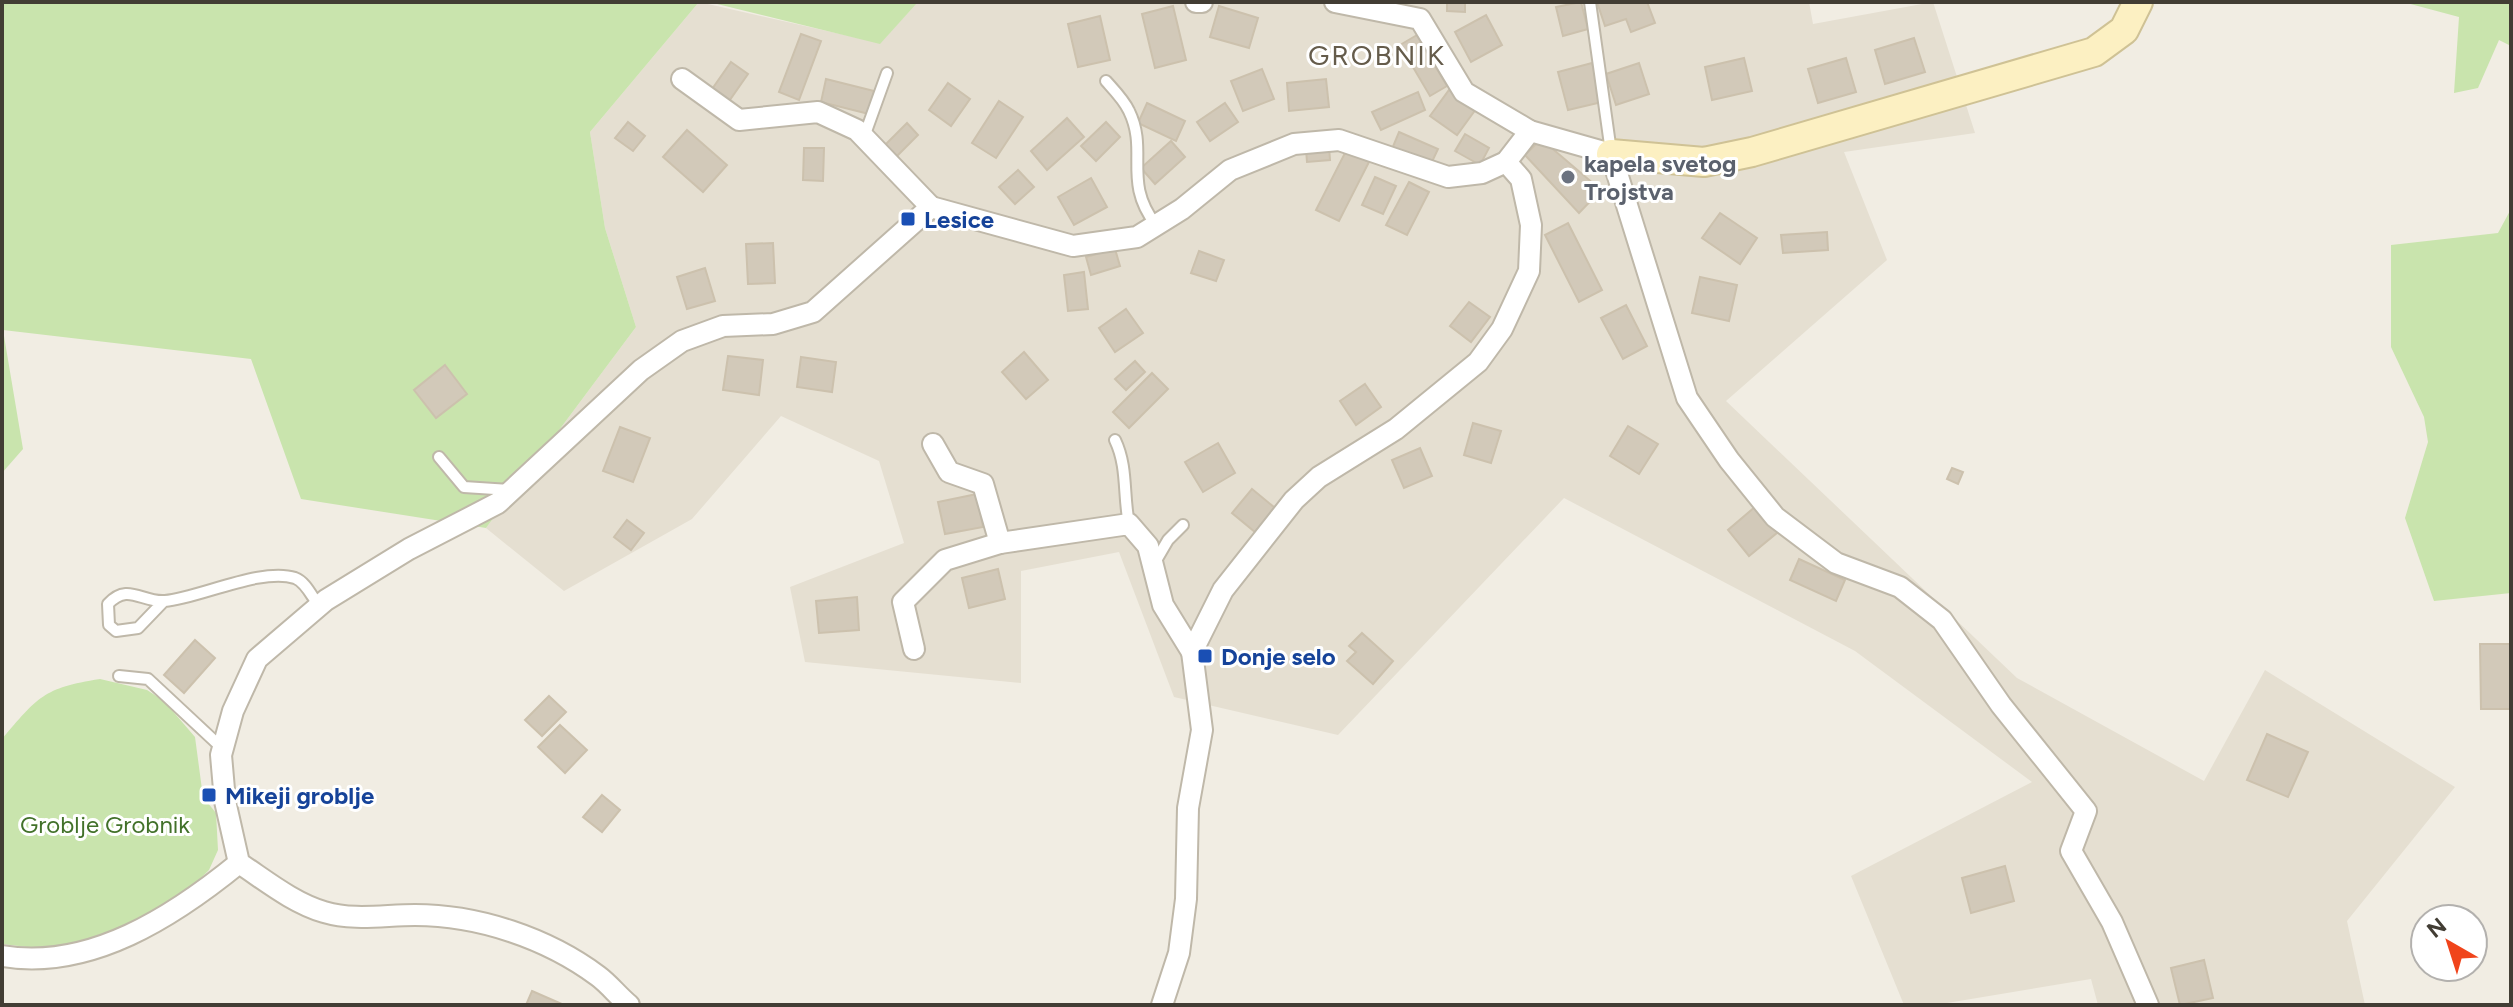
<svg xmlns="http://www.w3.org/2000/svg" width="2513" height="1007" font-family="Figtree,sans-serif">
  <rect width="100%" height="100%" fill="#f1ede3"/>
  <polygon fill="#e5dfd1" points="699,2 880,43 918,2 1809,2 1813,24 1933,2 1975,133 1844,152 1887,260 1726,401 2017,678 2204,781 2265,670 2455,787 2347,921 2365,1005 2098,1005 2091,979 1935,1005 1904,1005 1851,876 2032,782 1855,651 1564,498 1338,735 1174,697 1119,552 1021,571 1021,683 805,662 790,587 904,543 879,461 781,416 692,519 564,591 486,528 636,327 605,228 590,132"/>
  <g fill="#c9e4ad">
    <polygon points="2,2 699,2 590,132 605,228 636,327 486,528 301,499 251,359 3,330 23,449 2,473"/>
    <polygon points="709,2 918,2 880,44"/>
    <polygon points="2403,2 2511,2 2511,46 2499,40 2478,88 2454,93 2459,17"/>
    <polygon points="2511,209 2511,593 2434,601 2405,518 2428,442 2424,417 2391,347 2391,245 2498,233"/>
    <path d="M100,679l47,11 17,11 31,36 8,60 13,16 2,37 -9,20 -23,23 -41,27 -84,31 -59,-7v-205c36,-42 41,-51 98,-60z"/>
  </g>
  <g fill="#d2c9b9" stroke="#ccc1ad" stroke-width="2">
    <polygon points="1447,2 1465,2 1465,12 1447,11"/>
    <polygon points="1581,2 1588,29 1563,36 1556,7"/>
    <polygon points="1597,2 1647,2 1655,23 1631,32 1626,19 1605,26"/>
    <polygon points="1173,6 1186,60 1155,68 1142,14"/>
    <polygon points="1219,6 1258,18 1249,48 1210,37"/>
    <polygon points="1486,15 1502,45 1471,62 1455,32"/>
    <polygon points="1100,16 1110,60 1078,67 1068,24"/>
    <polygon points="801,34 821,41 799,100 779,92"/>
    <polygon points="1417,35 1447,86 1430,96 1400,45"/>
    <polygon points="1914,38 1925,72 1885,84 1875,50"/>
    <polygon points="1744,58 1752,91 1712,100 1705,67"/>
    <polygon points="1846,58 1856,92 1818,103 1808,69"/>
    <polygon points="731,62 748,74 727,104 710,92"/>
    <polygon points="1592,63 1602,102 1568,110 1558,72"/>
    <polygon points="1639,63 1649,94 1616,105 1606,74"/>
    <polygon points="1262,69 1274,99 1243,111 1231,81"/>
    <polygon points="826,79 874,91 869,114 821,102"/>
    <polygon points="1326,79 1329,107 1289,111 1287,83"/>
    <polygon points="948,83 970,99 951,126 929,110"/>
    <polygon points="1449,90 1476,109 1457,135 1430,116"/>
    <polygon points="1418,92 1425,110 1381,130 1372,112"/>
    <polygon points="999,101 1023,117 996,158 972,143"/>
    <polygon points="1147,103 1185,121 1176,141 1138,123"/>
    <polygon points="1225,103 1238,122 1210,141 1197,122"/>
    <polygon points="1067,118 1084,137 1047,170 1031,151"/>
    <polygon points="628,122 645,136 633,151 615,138"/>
    <polygon points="1106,122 1120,137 1096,161 1081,146"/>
    <polygon points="907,123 918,135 894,159 883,147"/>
    <polygon points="687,130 727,165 703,192 663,157"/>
    <polygon points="1399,132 1438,149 1430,166 1392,149"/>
    <polygon points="1465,134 1489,148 1480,165 1455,151"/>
    <polygon points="1541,139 1601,190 1579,213 1525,155"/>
    <polygon points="1171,141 1185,157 1155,184 1141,168"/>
    <polygon points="1329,146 1330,160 1307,162 1306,149"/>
    <polygon points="804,148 824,148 823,181 803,180"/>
    <polygon points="1346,151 1369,162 1339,221 1316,210"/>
    <polygon points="1018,170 1034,187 1015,204 999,187"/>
    <polygon points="1375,177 1396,186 1383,214 1362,205"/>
    <polygon points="1091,178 1107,207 1074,225 1058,197"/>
    <polygon points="1409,182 1429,192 1407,235 1386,225"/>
    <polygon points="1720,213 1757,238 1740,264 1702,238"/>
    <polygon points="1568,223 1602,290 1579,302 1545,235"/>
    <polygon points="1827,232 1828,250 1783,253 1781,235"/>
    <polygon points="773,243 775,283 748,284 746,244"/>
    <polygon points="1115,249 1120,266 1091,275 1086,257"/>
    <polygon points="1199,251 1224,260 1216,281 1191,273"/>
    <polygon points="705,268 715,301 687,309 677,277"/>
    <polygon points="1084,272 1088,309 1068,311 1064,275"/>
    <polygon points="1700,277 1737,285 1729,321 1692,313"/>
    <polygon points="1469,302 1490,317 1471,342 1450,326"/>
    <polygon points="1626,305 1647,346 1623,359 1601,318"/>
    <polygon points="1126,309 1143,333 1115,352 1099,328"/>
    <polygon points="1024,352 1048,380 1026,399 1002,372"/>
    <polygon points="728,356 763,360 759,395 723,390"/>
    <polygon points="801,357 836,362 832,392 797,387"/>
    <polygon points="1135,361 1145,372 1126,390 1115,379"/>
    <polygon points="445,365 467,394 436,418 414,390"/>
    <polygon points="1152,373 1168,389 1129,428 1113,412"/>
    <polygon points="1365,384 1381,407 1356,425 1340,401"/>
    <polygon points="1473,423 1501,431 1491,463 1464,455"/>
    <polygon points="1628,426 1658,444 1639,474 1610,456"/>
    <polygon points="620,427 650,438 633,482 603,471"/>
    <polygon points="1218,443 1235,473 1203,492 1185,462"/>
    <polygon points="1420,448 1432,476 1404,488 1392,460"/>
    <polygon points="1952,468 1963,472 1958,484 1947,479"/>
    <polygon points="1252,489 1275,508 1255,532 1232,513"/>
    <polygon points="977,494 983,527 945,534 938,502"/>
    <polygon points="1756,506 1778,532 1749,556 1728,530"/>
    <polygon points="627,520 644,533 631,550 614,537"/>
    <polygon points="1799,559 1845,580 1836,601 1790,580"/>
    <polygon points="998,569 1005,599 969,608 962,578"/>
    <polygon points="857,597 859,630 819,633 816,601"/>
    <polygon points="1362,633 1393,661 1373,684 1347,661 1356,652 1349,646"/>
    <polygon points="195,640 215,658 184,693 164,675"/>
    <polygon points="2480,644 2511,644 2511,709 2481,709"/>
    <polygon points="549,696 566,712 542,736 525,720"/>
    <polygon points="560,725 587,750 565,773 538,747"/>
    <polygon points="2267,734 2308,752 2288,797 2247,780"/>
    <polygon points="602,795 620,810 602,832 583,817"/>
    <polygon points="2005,866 2014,901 1971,913 1962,878"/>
    <polygon points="2204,960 2213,998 2180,1005 2171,968"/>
    <polygon points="532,991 564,1005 526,1005"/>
  </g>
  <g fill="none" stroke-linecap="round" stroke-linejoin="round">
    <defs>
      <g id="service">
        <polyline points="1590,2 1611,152"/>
        <path d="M1106,81c8,9 18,19 23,30 20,41 -7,70 27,114"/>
        <polyline points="864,137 887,73"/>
        <path d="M1115,440c13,27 8,55 14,84"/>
        <polyline points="439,457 464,487 511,490"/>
        <polyline points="1154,564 1168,540 1183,525"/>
        <path d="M163,602l-25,26 -22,3 -7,-6 -1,-21c20,-22 34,-1 57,-3 34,-3 97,-34 130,-23 11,4 17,19 24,28"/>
        <polyline points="119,676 148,679 222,748"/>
      </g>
      <g id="minor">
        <polyline points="1196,2 1202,2"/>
        <polyline points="1335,2 1420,19 1464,92 1530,131"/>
        <polyline points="682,79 739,120 818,112 857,130 931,207"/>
        <polyline points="933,444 949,472 983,484 1000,543 1129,524 1148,546 1163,605 1192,652"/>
        <polyline points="914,649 903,602 945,560 1000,543"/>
        <path d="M2,956c88,15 172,-40 237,-93"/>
        <path d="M629,1005c-11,-9 -20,-21 -31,-29 -51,-38 -120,-61 -183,-61 -31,0 -61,6 -91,-3 -31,-9 -59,-32 -85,-49l-14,-62 -4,-46 12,-44 24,-52 69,-59 83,-51 89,-46 143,-133 41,-29 41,-15 50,-2 40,-12 118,-105 142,39 64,-9 45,-28 48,-39 64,-26 45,-4 109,37 34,-4 24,-11 24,-31 81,23 76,244 42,62 46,57 61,46 64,24 42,33 59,85 85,106 -15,40 41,71 36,83"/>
        <polyline points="1162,1005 1179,953 1186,899 1188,808 1202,730 1192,652 1223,590 1294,500 1319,477 1396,429 1478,362 1502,329 1529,271 1531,225 1521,179 1506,162"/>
      </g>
      <polyline id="secondary" points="1611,154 1704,162 1752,152 2094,52 2124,30 2138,2"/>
    </defs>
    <use href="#service" stroke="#bfb8a9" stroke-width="14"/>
    <use href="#minor" stroke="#bfb8a9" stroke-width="24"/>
    <use href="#secondary" stroke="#cfc295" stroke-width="32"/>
    <use href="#service" stroke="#fff" stroke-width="10"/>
    <use href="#minor" stroke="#fff" stroke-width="20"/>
    <use href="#secondary" stroke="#fcf0c2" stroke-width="28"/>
  </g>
  <circle fill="#6b7280" stroke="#fff" stroke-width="3" cx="1568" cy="177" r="8"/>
  <g fill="#1a4fb4" stroke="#fff" stroke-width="3">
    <rect x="900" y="211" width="16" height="16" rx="4"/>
    <rect x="1197" y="648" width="16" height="16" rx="4"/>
    <rect x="201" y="787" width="16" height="16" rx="4"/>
  </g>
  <g text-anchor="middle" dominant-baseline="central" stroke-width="6" stroke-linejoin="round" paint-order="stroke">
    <g font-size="24" font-weight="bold" fill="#5b616d" stroke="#fff" text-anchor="start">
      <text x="1584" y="163">kapela svetog<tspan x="1584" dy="28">Trojstva</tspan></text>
    </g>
    <g font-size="24" font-weight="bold" fill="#164399" stroke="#fff" text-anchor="start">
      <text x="924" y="219">Lesice</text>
      <text x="1221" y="656">Donje selo</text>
      <text x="225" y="795">Mikeji groblje</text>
    </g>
    <g font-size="24" fill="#42712a" stroke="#fff">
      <text x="105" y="824">Groblje Grobnik</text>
    </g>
    <g font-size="28" letter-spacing="2" fill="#655c4b" stroke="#fff">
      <text x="1377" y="55">GROBNIK</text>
    </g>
  </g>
  <rect width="2513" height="1007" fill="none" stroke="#423d34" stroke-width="8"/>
  <g transform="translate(2449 943) rotate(321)"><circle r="38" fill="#ffffff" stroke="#b3b1ae" stroke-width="2"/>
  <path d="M0-6L14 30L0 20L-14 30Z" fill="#f0441b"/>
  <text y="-12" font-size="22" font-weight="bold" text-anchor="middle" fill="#423d34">N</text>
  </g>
</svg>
